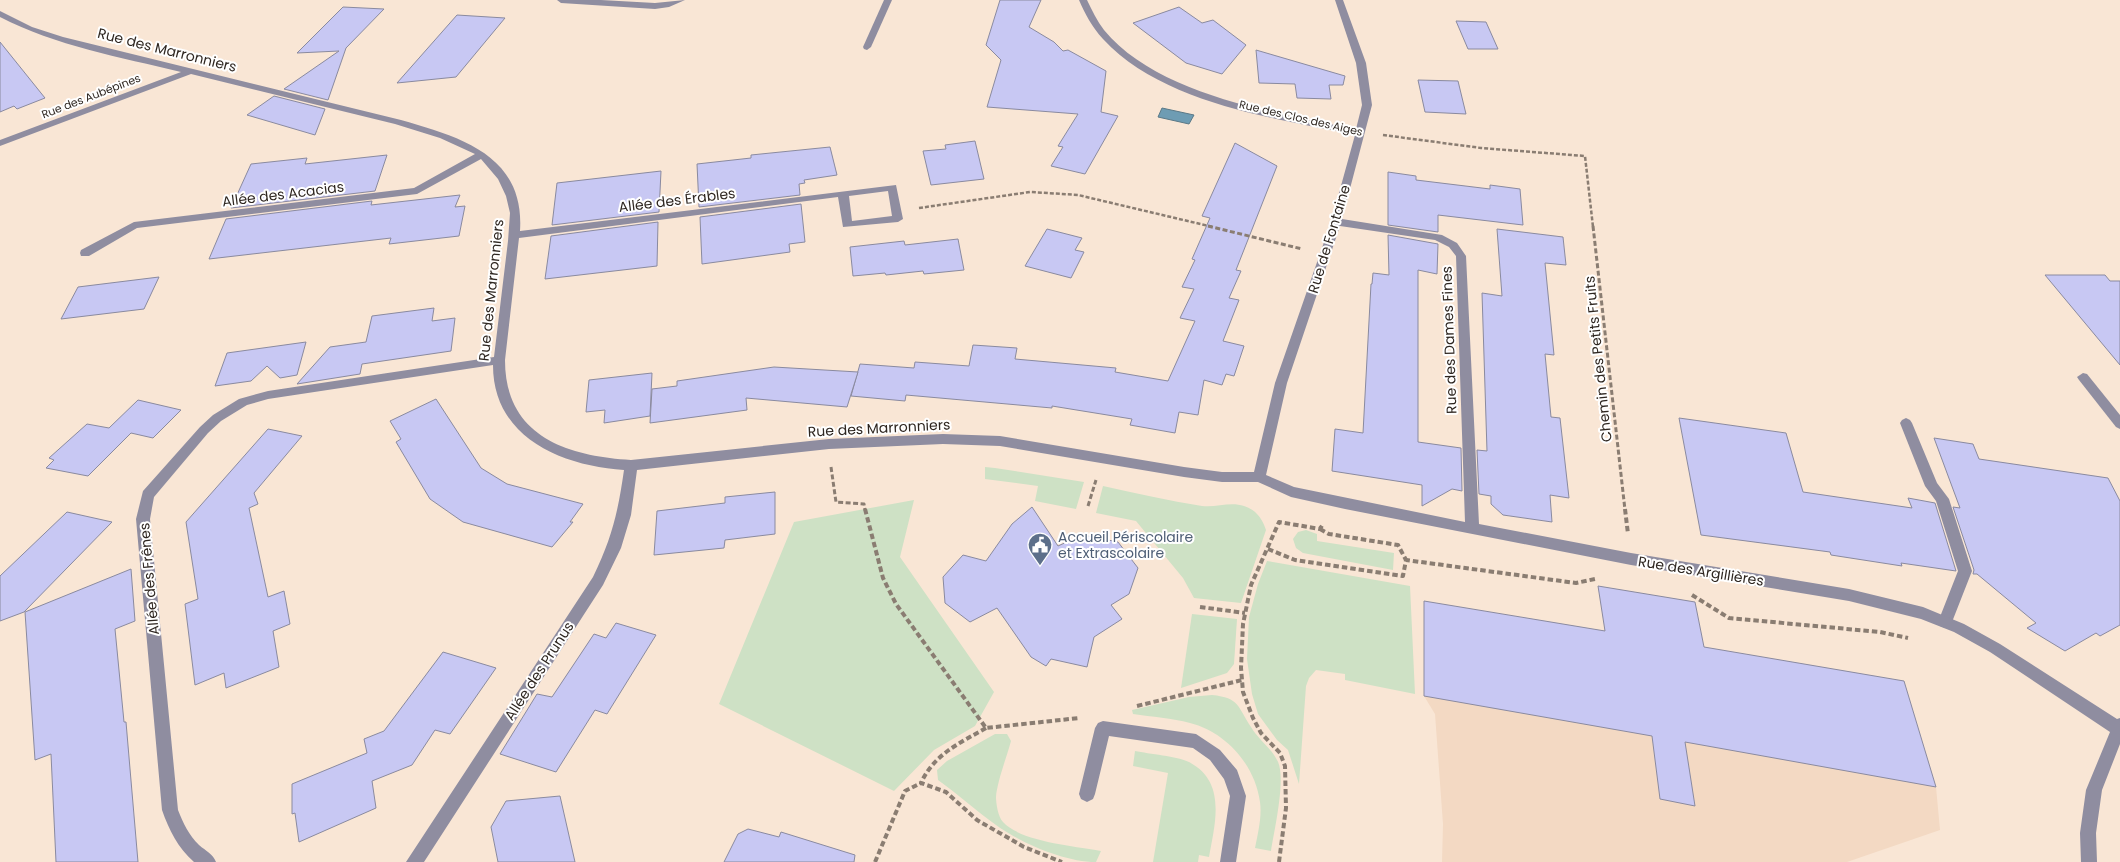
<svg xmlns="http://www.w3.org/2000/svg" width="2120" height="862" font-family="Poppins,sans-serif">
  <rect width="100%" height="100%" fill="#f9e6d5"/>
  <polygon fill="#f3d9c3" points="1424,601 1936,787 1940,830 1847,862 1442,862 1443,824 1435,714 1424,696"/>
  <g fill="#cee1c5">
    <polygon points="985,467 995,468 1084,482 1076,509 1035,501 1038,486 985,479"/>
    <path d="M1103,486c33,7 66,15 99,20 14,2 28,-5 42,0 12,4 18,12 22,24l-25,73 -47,-5 -11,-20 -47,-57 -40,-8z"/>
    <polygon points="914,500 900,557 994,692 975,726 934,750 894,791 719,704 794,522"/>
    <polygon points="1306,530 1317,534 1317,541 1394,553 1393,570 1303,553 1296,548 1293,539 1298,532"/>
    <polygon points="1267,561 1410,586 1415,694 1345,680 1345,674 1316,670 1309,678 1306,686 1299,784 1288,750 1277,740 1258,714 1252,694 1247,659 1249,617 1258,584"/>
    <polygon points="1192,614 1237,619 1234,664 1227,673 1181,688"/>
    <path d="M1212,695c28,3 25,11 39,32 7,12 19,20 26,33 10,16 -3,71 -6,91l-16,-3c3,-15 7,-31 5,-46 -5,-37 -34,-70 -70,-79 -18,-5 -38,-6 -57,-9l-1,-4 57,-13z"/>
    <path d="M995,734h12l4,7c-4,15 -14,41 -15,56 0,6 2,20 7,25 18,20 73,24 98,29l-5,11c-31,0 -75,-19 -100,-37 -20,-14 -38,-31 -58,-45l-1,-10 10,-9z"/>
    <path d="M1135,751c14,3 42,5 54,11 38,20 26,61 20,95l-10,-2 -1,7h-45l15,-89 -35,-7z"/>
  </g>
  <polygon fill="#6e9cb3" stroke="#5b7987" points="1162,108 1194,115 1189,124 1158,117"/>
  <g fill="#c8c8f3" stroke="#8a8a9f">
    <polygon points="1000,0 1041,0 1029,27 1054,42 1063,51 1068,50 1106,71 1101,112 1118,116 1085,174 1051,166 1063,147 1058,146 1078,114 987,107 1001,60 986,45"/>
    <polygon points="343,7 384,9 346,48 328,100 284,89 339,51 297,53"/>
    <polygon points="1179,7 1202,23 1213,20 1246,45 1222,74 1186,63 1133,23"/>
    <polygon points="457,15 505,18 456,77 397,83"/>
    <polygon points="1456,21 1486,22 1498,49 1468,49"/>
    <polygon points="0,42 45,98 17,109 14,106 0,112"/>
    <polygon points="1256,50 1345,76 1343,85 1329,85 1331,99 1297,98 1295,84 1259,83"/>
    <polygon points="1418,80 1458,81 1466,114 1425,112"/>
    <polygon points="274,96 325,109 315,135 247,115"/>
    <polygon points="975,141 984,179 931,185 923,151 946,149 945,145"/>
    <polygon points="1235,143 1277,166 1236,270 1241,271 1229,298 1239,300 1223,341 1244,346 1234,376 1226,374 1222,385 1204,380 1198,415 1179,412 1175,433 1130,425 1132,419 1052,406 1052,408 906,395 905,401 851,396 860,364 914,368 915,362 969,366 973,345 1017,348 1015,359 1116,368 1115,372 1168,381 1195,321 1180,318 1194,289 1182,287 1195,260 1192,259 1210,218 1202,216"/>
    <polygon points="830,147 837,175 804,180 805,183 799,184 800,195 699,207 697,164 751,158 751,155"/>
    <polygon points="387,155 375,191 231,208 251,164 307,158 305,164"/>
    <polygon points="661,171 659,212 552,225 557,183"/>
    <polygon points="1388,172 1416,176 1416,180 1490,189 1490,185 1520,189 1523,225 1438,215 1438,232 1388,225"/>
    <polygon points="460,195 455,207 465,206 459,236 389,244 391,238 209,259 226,219 372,201 371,205"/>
    <polygon points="801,204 805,242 789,244 790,252 702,264 700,217"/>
    <polygon points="658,222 657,266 545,279 551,236"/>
    <polygon points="1047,229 1082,238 1075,250 1084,252 1071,278 1025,266"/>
    <polygon points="1497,229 1563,237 1566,265 1545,263 1554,355 1545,354 1551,417 1560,418 1569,498 1550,495 1552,522 1503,515 1491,504 1491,496 1479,494 1477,450 1487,451 1482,293 1502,296"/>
    <polygon points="1388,235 1438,244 1437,274 1418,270 1418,442 1461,448 1462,491 1452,489 1422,506 1422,485 1332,471 1335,429 1363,433 1371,284 1372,284 1373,273 1389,275"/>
    <polygon points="958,239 964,270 924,274 923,271 886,275 885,273 853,276 850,247 904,241 905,245"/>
    <polygon points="2045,275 2105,275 2110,281 2120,281 2120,365"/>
    <polygon points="159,277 144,309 61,319 78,287"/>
    <polygon points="434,308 432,321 455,318 451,351 362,364 360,374 297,384 330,347 366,342 372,316"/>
    <polygon points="306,342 297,375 280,378 267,366 251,381 215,386 227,353"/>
    <polygon points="774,367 858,372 847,407 746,398 747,410 650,423 652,389 677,386 677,381"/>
    <polygon points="652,373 650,416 604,423 605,410 586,412 589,380"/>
    <polygon points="436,399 481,468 507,484 583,504 570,522 573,522 552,547 463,522 430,499 396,442 401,439 390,421"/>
    <polygon points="138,400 181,410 153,438 131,433 88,476 46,468 54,460 49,458 87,424 109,428"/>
    <polygon points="1679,418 1786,433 1803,492 1912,508 1908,498 1935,503 1956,571 1901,563 1902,566 1831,555 1830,552 1701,535"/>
    <polygon points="268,429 302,436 254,493 258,504 249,508 268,597 284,591 290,624 273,631 279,667 226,688 224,673 195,685 185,604 198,599 186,522"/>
    <polygon points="1934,438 1973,444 1979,459 2108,478 2120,501 2120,625 2100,636 2096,633 2065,651 2027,628 2036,623 1977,574 1973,574 1974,570 1953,507 1960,508"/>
    <polygon points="775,492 775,534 725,540 724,548 654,555 657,511 725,503 725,497"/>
    <polygon points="1032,507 1058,546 1071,540 1072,543 1088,536 1118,542 1138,568 1129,594 1111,605 1122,619 1094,637 1087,667 1051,659 1046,666 1031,657 997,608 970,622 945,603 943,577 963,555 986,561 1012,524"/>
    <polygon points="67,512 112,522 24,612 0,621 0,576"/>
    <polygon points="131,569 135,621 115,629 124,722 126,722 138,862 56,862 51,754 35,760 25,612"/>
    <polygon points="1598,586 1695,602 1704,647 1904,681 1936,787 1685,742 1695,806 1660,799 1652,736 1424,696 1424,601 1605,631"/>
    <polygon points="616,623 656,635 607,714 595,710 556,772 500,754 537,694 552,697 594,634 606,638"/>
    <polygon points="443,652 496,668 450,734 435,730 412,765 372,781 376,808 299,842 295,813 292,814 292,784 367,753 364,739 384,731"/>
    <polygon points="560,796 575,862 498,862 491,827 506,801"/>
    <polygon points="748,829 779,837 781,832 855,855 854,862 724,862 738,834"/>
  </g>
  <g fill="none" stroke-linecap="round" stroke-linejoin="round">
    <g stroke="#8a7d72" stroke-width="2.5" stroke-dasharray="4 2" stroke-linecap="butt">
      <polyline points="1383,135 1481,148 1585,156 1593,227"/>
      <polyline points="919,208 1030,192 1078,195 1213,227"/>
    </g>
    <g stroke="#8a7d72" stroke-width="3" stroke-dasharray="5 2.5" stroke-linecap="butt">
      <polyline points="1208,226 1302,249"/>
      <polyline points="1593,226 1625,510"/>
      <polyline points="831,467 836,502 864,504 865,510"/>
      <polyline points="1088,506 1096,480"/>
    </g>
    <g stroke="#8a7d72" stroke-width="4" stroke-dasharray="5.5 3" stroke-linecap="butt">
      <polyline points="865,509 883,578 896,604 986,728 1079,718"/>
      <polyline points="1625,509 1628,534"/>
      <polyline points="1320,529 1329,534 1398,545 1406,560"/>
      <polyline points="1268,549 1295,560 1403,576 1406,560 1576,583 1595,579"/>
      <polyline points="1692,595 1729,618 1880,632 1908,638"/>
      <polyline points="1200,607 1245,613"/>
      <polyline points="1137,706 1242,680"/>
      <path d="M986,728c-26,15 -52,26 -65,55l25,9 31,28 47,27 38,15"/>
      <polyline points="875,862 905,791 921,783"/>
      <polyline points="1279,862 1286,808 1285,766 1280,753 1261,733 1253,718 1243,692 1241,668 1243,624 1251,585 1279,522 1320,529 1323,524"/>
    </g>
    <polygon fill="#8f8da0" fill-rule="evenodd" points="1906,418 1910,420 1912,423 1937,483 1949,499 1972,571 1952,622 1950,626 1945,628 1940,626 1938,622 1958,571 1936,501 1925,486 1900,423 1902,420"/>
    <g fill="#8f8da0" fill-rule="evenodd">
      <polygon points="557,0 601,0 655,3 685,0 669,7 655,9 561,3"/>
      <polygon points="884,0 892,0 871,47 867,50 864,49 863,47"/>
      <path d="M1079,0h8c5,10 10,21 17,30 53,65 175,84 252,99l6,-24 -6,-42 -21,-63h8l23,63 6,42 -30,114 100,16 15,8 9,13 13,268 152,29 218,36 74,18 41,17 36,20 117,75 3,-1v26l-18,46 -6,43 1,29h-16l-1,-29 6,-43 24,-58 -120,-80 -36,-20 -33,-13 -72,-18 -218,-36 -286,-56 -54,-12 -33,-15h-36l-38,-5 -184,-31 -57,-2 -114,5 -192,21 -6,45 -10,33 -18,37 -179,277h-18l187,-285c19,-39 25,-65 31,-107 -62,-4 -131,-32 -131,-105l-225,34 -21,6 -26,16 -13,12 -54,64 -4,22 28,291c5,13 11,25 21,35 7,6 14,9 17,17h-22c-16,-14 -25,-32 -32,-52l-26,-291 7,-28 57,-64 13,-12 26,-16 29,-8 226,-34 14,-116 2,-28 -4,-17 -8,-17 -17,-20 -64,35 -280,34 -48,28h-8l-1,-3 1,-3 53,-28 280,-34 61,-34 -35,-16 -45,-14 -204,-50 -191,72v-6l181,-68c-61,-15 -125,-26 -181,-55v-6l32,16 31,10 338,83c59,17 124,35 119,111l376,-46 7,34 -5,3 -55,5 -5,-30 -319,41 -14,122c0,76 61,96 126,100l198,-21 114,-5 57,2 184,31 38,5h32l21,-89 56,-161 24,-87c-82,-17 -193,-32 -252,-96 -11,-12 -18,-25 -24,-39zM888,191l4,25 -40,5 -3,-25zM1340,226l95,14 14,7 7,9 9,266 -171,-35 -28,-12 21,-92z"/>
      <polygon points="2083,373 2087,374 2120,415 2120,429 2116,427 2079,380 2077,377"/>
      <polygon points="1103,721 1196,734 1220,750 1237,770 1246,796 1236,862 1220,862 1230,796 1224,779 1210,760 1193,748 1109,736 1095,794 1093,799 1087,802 1081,799 1079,794 1095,728 1098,723"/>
    </g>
  </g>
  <defs>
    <symbol id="civic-pin" viewBox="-11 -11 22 30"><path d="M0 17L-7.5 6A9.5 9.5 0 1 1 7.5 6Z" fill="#5c6f8a" stroke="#fff"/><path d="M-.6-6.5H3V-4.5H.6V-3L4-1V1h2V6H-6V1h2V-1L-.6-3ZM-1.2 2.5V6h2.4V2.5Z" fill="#fff"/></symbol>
  </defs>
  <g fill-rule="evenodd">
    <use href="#civic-pin" x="1026" y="531" width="28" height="38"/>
  </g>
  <g text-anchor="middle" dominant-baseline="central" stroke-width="4" stroke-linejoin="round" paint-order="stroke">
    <g font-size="11" fill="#2e2620" stroke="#fff">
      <text transform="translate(91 96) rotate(-21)">Rue des Aubépines</text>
      <text transform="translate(1301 118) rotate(13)">Rue des Clos des Aiges</text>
    </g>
    <g font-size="14" fill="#2e2620" stroke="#fff">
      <text transform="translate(167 50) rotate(14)">Rue des Marronniers</text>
      <text transform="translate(283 194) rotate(-7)">Allée des Acacias</text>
      <text transform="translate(677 200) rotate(-7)">Allée des Érables</text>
      <text transform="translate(1329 239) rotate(-73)">Rue de Fontaine</text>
      <text transform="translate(491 290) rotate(-84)">Rue des Marronniers</text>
      <text transform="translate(1449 340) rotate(-92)">Rue des Dames Fines</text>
      <text transform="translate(1598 359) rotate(-96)">Chemin des Petits Fruits</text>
      <text transform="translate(879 428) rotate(-3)">Rue des Marronniers</text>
      <text transform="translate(1701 571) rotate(9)">Rue des Argillières</text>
      <text transform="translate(149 579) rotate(-95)">Allée des Frênes</text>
      <text transform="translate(539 671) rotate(-57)">Allée des Prunus</text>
    </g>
    <g font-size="14" fill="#4e5e75" stroke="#fff" text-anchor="start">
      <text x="1058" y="537">Accueil Périscolaire<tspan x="1058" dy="16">et Extrascolaire</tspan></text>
    </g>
  </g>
</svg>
